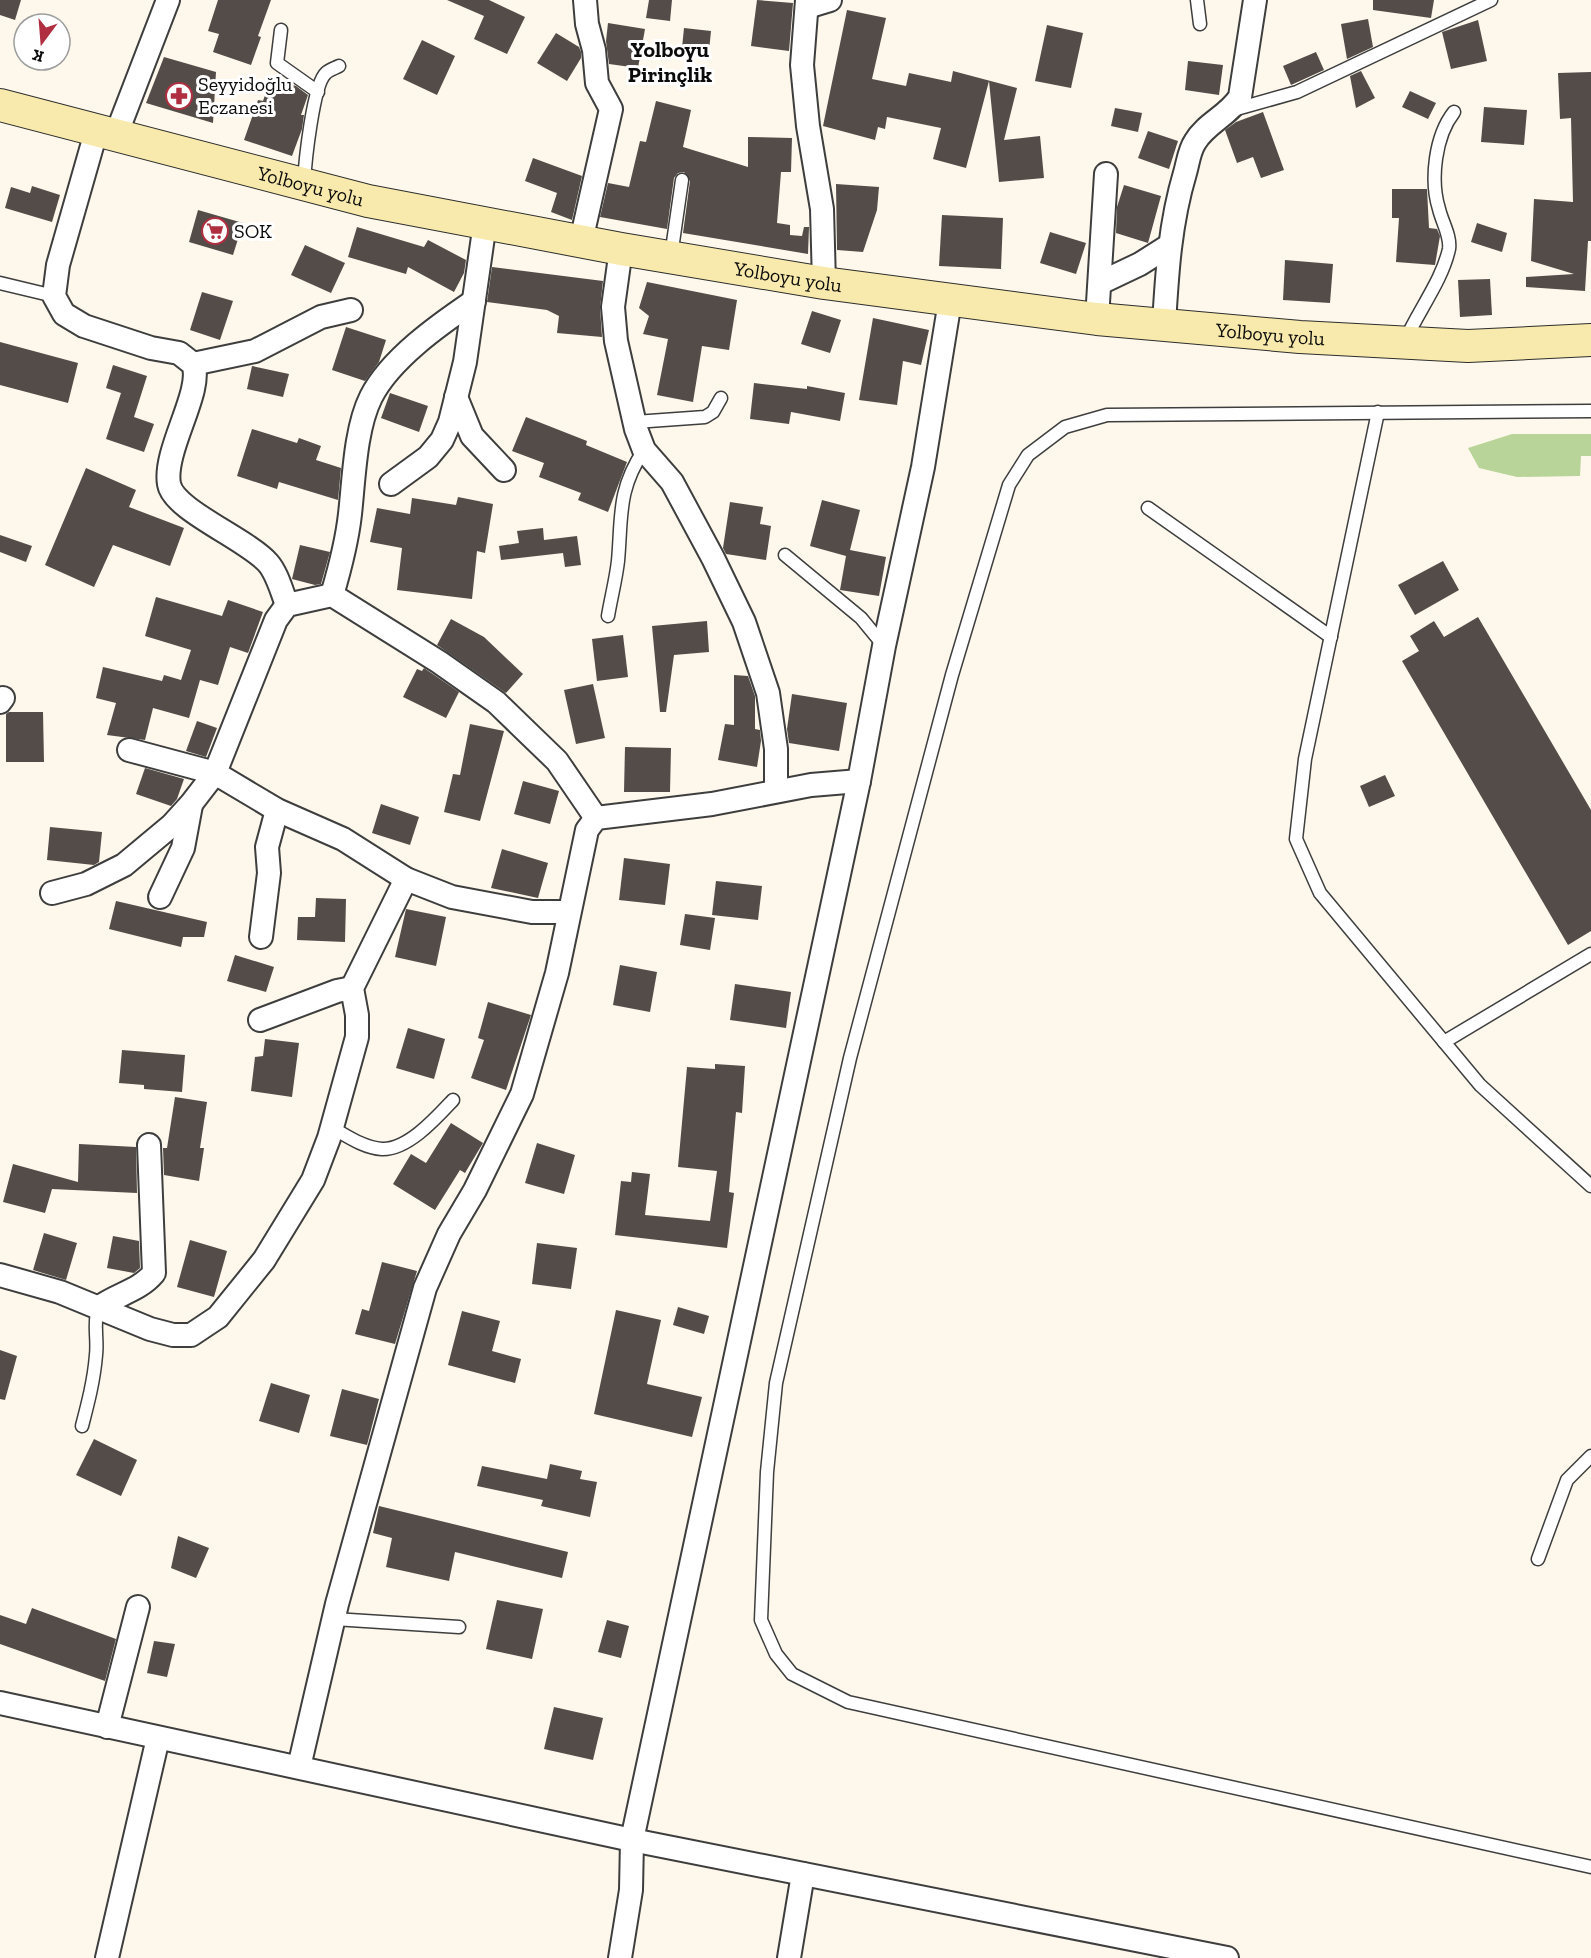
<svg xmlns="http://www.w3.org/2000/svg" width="1591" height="1958" font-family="'Zilla Slab',serif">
  <rect width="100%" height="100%" fill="#fdf8eb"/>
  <polygon fill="#b8d499" points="1512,434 1591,434 1591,456 1581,456 1580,476 1517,477 1479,468 1468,448"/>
  <g fill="#534c49">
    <polygon points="0,0 21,0 15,20 0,15"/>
    <polygon points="218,0 271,0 258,36 261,37 251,65 213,52 219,34 208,31"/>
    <polygon points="447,0 489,0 525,17 507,54 474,39 484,16"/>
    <polygon points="649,0 672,0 670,21 646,18"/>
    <polygon points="757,0 793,3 789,51 751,46"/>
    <polygon points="1373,0 1434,0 1431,18 1373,10"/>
    <polygon points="847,10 886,18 872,79 906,86 909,73 951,82 953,71 1017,88 1004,140 1040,136 1044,178 999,182 989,81 966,168 933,159 941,128 887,117 885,129 878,127 875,140 823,126"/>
    <polygon points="1368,19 1373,47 1347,59 1341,24"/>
    <polygon points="1478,20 1487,61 1451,69 1442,32"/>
    <polygon points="608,23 645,29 638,68 609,64 606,41"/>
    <polygon points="1047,25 1083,33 1071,88 1035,81"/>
    <polygon points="684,28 711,31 709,51 682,48"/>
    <polygon points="556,33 579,47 581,52 581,58 567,81 537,63"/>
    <polygon points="422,40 455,56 437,95 403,79"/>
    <polygon points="1316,52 1324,70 1291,85 1283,66"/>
    <polygon points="164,57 216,72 213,123 146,103"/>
    <polygon points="1188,61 1223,65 1219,95 1185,90"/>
    <polygon points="1361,71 1375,98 1356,108 1350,76"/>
    <polygon points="1591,72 1591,241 1588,241 1585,291 1526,287 1526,277 1574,274 1531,261 1534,199 1573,202 1571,118 1560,119 1558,73"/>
    <polygon points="271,78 296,86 308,95 301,115 304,115 302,129 292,156 244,140 258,100 263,101"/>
    <polygon points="1410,91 1436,103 1428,119 1402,107"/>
    <polygon points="656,101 691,110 683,147 748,167 748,137 792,138 791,172 781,172 777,223 790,225 790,235 802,236 804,227 809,227 808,254 683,233 690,181 684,172 678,173 674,178 667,229 600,217 608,183 629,187 640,141 646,142"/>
    <polygon points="1484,107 1527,110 1524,145 1481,142"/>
    <polygon points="1115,108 1142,113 1138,132 1111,126"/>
    <polygon points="1263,112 1284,170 1261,178 1253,157 1237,163 1225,130 1236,122"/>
    <polygon points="1148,131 1178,141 1169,169 1138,158"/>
    <polygon points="533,158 582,176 572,220 551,212 557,193 525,181"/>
    <polygon points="836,184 879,187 877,210 863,252 837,250"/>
    <polygon points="1124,185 1161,196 1148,243 1116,233 1117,207"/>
    <polygon points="32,186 60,195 52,222 5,208 11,187 30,193"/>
    <polygon points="1392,189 1427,189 1429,228 1437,229 1440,236 1435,265 1396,262 1399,218 1392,218"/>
    <polygon points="198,210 243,223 233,255 189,242"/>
    <polygon points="942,215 1003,218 1001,269 939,266"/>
    <polygon points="1477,223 1507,233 1502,252 1471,242"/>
    <polygon points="357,227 424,247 428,240 466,260 464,273 454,292 408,267 406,274 348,257"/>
    <polygon points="1050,232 1086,243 1076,274 1040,263"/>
    <polygon points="305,245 345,263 331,293 291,275"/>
    <polygon points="1285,260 1333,264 1330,303 1283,300"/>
    <polygon points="492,267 603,281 600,308 602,337 557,333 559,316 547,310 487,302"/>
    <polygon points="1490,279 1492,315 1460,317 1458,280"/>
    <polygon points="647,282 737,300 729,350 702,346 693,402 657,395 668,339 643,334 649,316 639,308"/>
    <polygon points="202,292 233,301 220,340 190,330"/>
    <polygon points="812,311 841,320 830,353 801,344"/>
    <polygon points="873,318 929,330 921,365 903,361 897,405 859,400"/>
    <polygon points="346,327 386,340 379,362 365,381 332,370"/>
    <polygon points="0,342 78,363 68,403 0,385"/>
    <polygon points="113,365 147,376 134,417 154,424 144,452 106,439 121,393 106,388"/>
    <polygon points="252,366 289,374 283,397 247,389"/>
    <polygon points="754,383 807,389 807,386 845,393 840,421 791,412 789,424 750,419"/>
    <polygon points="390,393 428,406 419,432 381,418"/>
    <polygon points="526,417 587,441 586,445 627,462 608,512 578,500 581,493 539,477 544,463 512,451"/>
    <polygon points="252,429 297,443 299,438 321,446 316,460 341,468 338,500 279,482 277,489 237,476"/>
    <polygon points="86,468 136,490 129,507 184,528 170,566 113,545 94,587 45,565"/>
    <polygon points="458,497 493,504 485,553 477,551 472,599 397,590 402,548 370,542 377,508 410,514 412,498 456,505"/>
    <polygon points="822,500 860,510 850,550 886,557 879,596 840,590 846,556 810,546"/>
    <polygon points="730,502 763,507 760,524 771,526 766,560 726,554 723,548"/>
    <polygon points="543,528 544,540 577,536 581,565 565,567 563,553 501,560 499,546 519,543 517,531"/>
    <polygon points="0,535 32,546 26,562 0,552"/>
    <polygon points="300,545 330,552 321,584 315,585 292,579"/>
    <polygon points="1443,561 1459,590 1415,615 1398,585"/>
    <polygon points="156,597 222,616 228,600 263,612 248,653 230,647 218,685 200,680 189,718 153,708 145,740 107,735 116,703 96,698 103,667 162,681 164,675 181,680 191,650 145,636"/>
    <polygon points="1478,617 1591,810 1591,931 1568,945 1402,661 1419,651 1410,636 1434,621 1444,637"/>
    <polygon points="451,619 484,637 523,674 506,693 437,645"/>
    <polygon points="707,621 709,652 674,655 666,712 660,712 652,626"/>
    <polygon points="623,635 628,677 597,681 592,639"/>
    <polygon points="424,668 459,692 446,718 403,697 417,669 422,671"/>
    <polygon points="734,675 748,676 755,696 755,729 760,730 761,741 757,767 718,760 725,724 734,725"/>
    <polygon points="593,684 605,738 576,744 564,690"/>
    <polygon points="792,694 847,703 839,751 789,743 787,729"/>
    <polygon points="9,712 43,712 44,762 6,762 6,714"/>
    <polygon points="197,721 217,728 206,757 186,751"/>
    <polygon points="470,724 504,731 480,821 444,812 453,774 460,775"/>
    <polygon points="625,747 671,748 670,792 624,792"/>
    <polygon points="145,768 184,779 177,799 171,806 136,794"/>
    <polygon points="1385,775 1395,796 1369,807 1360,786"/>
    <polygon points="523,781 559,791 550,824 514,814"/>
    <polygon points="381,804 419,817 410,845 372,833"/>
    <polygon points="50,827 102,832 99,862 94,865 47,860"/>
    <polygon points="502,849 548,863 538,898 491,888"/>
    <polygon points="624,858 670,864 665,905 619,900"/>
    <polygon points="716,881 762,886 758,920 712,915"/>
    <polygon points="316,898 346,899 345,942 297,940 298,917 315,917"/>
    <polygon points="116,901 207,922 204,937 183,937 181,947 109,929"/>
    <polygon points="406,909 446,917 436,966 395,957"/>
    <polygon points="685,914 715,918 710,950 680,945"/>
    <polygon points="235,955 274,967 266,992 227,981"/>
    <polygon points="620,965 657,972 650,1012 613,1005"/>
    <polygon points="735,984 791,992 786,1028 730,1020"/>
    <polygon points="488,1002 531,1015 506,1090 471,1078 484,1040 478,1038"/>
    <polygon points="408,1028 445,1039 434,1079 396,1068"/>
    <polygon points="265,1039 299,1043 292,1097 251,1091 255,1057 263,1056"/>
    <polygon points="122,1050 185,1055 182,1092 144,1089 144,1085 119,1083"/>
    <polygon points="715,1064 745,1066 742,1113 736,1112 729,1192 734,1193 727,1248 615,1235 621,1181 631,1182 632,1172 650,1174 645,1215 710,1221 717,1171 678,1167 687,1067 715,1069"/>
    <polygon points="175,1097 207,1102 200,1148 204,1148 199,1181 164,1175 163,1148 167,1148"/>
    <polygon points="451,1123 483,1143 465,1173 460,1170 435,1210 393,1184 411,1154 426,1163"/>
    <polygon points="537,1143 575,1155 564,1194 525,1183"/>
    <polygon points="79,1144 136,1147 137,1193 52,1189 45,1213 3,1202 13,1164 78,1182"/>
    <polygon points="44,1233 77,1243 66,1280 33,1270"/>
    <polygon points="113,1236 139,1241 140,1268 134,1273 107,1268"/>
    <polygon points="190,1240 227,1251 214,1297 177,1287"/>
    <polygon points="537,1243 577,1248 571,1289 532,1284"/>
    <polygon points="382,1262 417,1271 395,1344 355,1334 362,1309 369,1311"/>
    <polygon points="678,1307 709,1316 704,1334 673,1325"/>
    <polygon points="616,1310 661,1320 647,1384 702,1397 692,1437 594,1414"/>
    <polygon points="462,1311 500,1321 492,1351 521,1359 515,1383 448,1365"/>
    <polygon points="0,1350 17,1356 5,1400 0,1399"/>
    <polygon points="271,1383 310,1395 299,1433 259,1421"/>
    <polygon points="342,1389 379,1399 367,1445 330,1436"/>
    <polygon points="94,1439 137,1460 121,1496 76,1475"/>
    <polygon points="550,1464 582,1471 580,1479 597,1482 590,1517 541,1506 543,1500 477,1486 482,1466 547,1479"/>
    <polygon points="379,1506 568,1552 562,1578 455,1552 449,1581 386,1567 392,1538 373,1533"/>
    <polygon points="178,1536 209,1548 196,1578 171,1568"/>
    <polygon points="497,1600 543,1609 532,1659 486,1649"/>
    <polygon points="32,1608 116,1639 105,1681 0,1644 0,1615 26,1624"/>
    <polygon points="607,1620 629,1626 621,1658 598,1652"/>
    <polygon points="154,1641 175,1644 167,1677 147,1673"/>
    <polygon points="554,1707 603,1718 593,1760 544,1749"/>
  </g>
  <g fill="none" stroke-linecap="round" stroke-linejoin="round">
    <defs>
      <g id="lane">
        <polyline points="1197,0 1200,24"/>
        <polyline points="281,30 277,63 318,92"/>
        <polyline points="1233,110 1297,92 1491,0"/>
        <path d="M304,183c1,-20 9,-99 22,-110 3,-3 9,-5 13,-7"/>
        <polyline points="671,256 682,180"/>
        <polyline points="0,283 54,296"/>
        <path d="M1405,341c13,-30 37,-60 44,-92 2,-13 -7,-27 -10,-40 -9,-29 -4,-73 15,-97"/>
        <polyline points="1591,411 1107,415 1065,427 1028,455 1009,485 952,675 850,1058 776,1383 767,1472 761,1620 776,1654 792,1674 848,1702 1591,1867"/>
        <polyline points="1378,412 1305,759 1296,839 1320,893 1480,1085 1591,1186"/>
        <polyline points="635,422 705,417 713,412 721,398"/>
        <polyline points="1148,508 1331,637"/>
        <polyline points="785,555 861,618 884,646"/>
        <path d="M608,616c3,-18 8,-37 10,-55 4,-44 -1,-71 26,-111"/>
        <polyline points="1444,1042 1591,954"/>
        <path d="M331,1127c16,9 33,21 51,22 26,1 55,-32 71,-49"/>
        <path d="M82,1426c6,-23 12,-46 14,-71 2,-17 -3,-30 2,-47"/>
        <polyline points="1538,1559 1567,1480 1591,1456"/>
        <polyline points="334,1619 459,1627"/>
      </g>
      <g id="street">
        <polyline points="807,0 802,65 808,126 822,209 824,283"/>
        <polyline points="807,7 830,0"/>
        <path d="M96,132l-38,133 -4,31 10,18 20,12 67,22 28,5 14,11c11,26 -30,86 -24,120 4,26 78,55 99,79 9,10 14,29 19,42"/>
        <polyline points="116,135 168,0"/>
        <polyline points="581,241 611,109 597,83 594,50 587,24 585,0"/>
        <polyline points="621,249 613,307 616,341 636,429 644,450 672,482 713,558 744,622 768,693 776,749 776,790"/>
        <polyline points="1100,283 1140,264 1170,245"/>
        <polyline points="1097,319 1106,174"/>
        <path d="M1164,324c3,-51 6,-101 21,-151 3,-10 4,-22 10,-31 11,-19 33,-26 45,-45l15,-97"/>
        <polyline points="193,364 255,351 321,317 351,310"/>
        <polyline points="456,397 472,436 504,470"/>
        <polyline points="391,484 428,457 442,440 450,422 465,362 485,223"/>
        <path d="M332,595c8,-27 15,-53 18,-81 4,-35 5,-85 21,-117 19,-38 69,-73 103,-96"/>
        <polyline points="0,702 3,698"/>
        <polyline points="129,750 215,773 277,810 343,839 406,879 452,897 532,912 568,912"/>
        <polyline points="52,893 86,884 124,865 172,825 191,804 215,773 276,620 287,605 332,595 439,662 496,702 557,761 596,818"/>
        <polyline points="160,897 183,848 191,805"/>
        <polyline points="261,937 269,873 267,847 277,810"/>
        <polyline points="260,1020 337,991 352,988"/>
        <polyline points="0,1275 60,1292 150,1329 173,1335 191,1335 218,1317 264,1260 313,1180 329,1138 357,1037 357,1015 352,988 406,879"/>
        <path d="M98,1308c19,-14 41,-17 56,-35l-5,-128"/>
        <polyline points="0,1703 632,1840 1227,1958"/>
        <polyline points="107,1727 138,1607"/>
        <polyline points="299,1767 337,1604 425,1288 449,1234 475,1190 522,1094 557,973 587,830 596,818 712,804 811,785 859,781"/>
        <polyline points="107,1958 158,1738"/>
        <polyline points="620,1958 631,1890 632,1840 859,781 884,646 923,467 950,301"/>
        <polyline points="789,1958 803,1874"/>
      </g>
      <g id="secondary">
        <path id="s1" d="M0,105l368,96 253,48 203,34 273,36 203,18 168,9 123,-6"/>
      </g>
    </defs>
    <use href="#lane" stroke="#3e3e3e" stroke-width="15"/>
    <use href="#street" stroke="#3e3e3e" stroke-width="26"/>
    <use href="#secondary" stroke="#2d2d2d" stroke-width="34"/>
    <use href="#lane" stroke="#fff" stroke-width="12"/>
    <use href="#street" stroke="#fff" stroke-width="22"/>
    <use href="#secondary" stroke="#f8eaac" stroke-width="32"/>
  </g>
  <defs>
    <symbol id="pharmacy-ring" viewBox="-11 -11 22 22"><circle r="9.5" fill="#fff" stroke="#af2f40" stroke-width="1.5"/><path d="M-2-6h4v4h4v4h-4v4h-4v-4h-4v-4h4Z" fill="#af2f40"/></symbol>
    <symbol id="supermarket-ring" viewBox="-11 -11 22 22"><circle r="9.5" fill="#fff" stroke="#af2f40" stroke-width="1.5"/><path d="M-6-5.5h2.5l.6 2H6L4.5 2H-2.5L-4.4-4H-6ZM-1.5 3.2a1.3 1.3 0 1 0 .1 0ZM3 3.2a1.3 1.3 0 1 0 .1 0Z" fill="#af2f40"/></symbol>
  </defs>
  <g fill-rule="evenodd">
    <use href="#pharmacy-ring" x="164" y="81" width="30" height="30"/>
    <use href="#supermarket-ring" x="200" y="216" width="30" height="30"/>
  </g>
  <g text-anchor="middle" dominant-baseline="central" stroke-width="6" stroke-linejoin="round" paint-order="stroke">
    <g font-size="20" fill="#0b0b0b" stroke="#fff" text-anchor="start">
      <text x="198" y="84">Seyyidoğlu<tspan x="198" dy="23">Eczanesi</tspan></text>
      <text x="234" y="231">SOK</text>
    </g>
    <g font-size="20" fill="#0b0b0b" stroke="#fff">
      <text stroke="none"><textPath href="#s1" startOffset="321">Yolboyu yolu</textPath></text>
      <text stroke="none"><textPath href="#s1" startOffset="807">Yolboyu yolu</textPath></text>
      <text stroke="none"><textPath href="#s1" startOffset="1293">Yolboyu yolu</textPath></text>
    </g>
    <g font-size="22" font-weight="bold" fill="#0b0b0b" stroke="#fff">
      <text x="670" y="49">Yolboyu<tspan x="670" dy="25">Pirinçlik</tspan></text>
    </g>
  </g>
  <g transform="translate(42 42) rotate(196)"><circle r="28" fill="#ffffff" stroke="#9d9d9d" stroke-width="1.5"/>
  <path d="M0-4.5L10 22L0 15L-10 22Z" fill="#af2f40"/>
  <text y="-9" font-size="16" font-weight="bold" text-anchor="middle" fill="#0b0b0b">K</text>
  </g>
</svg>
